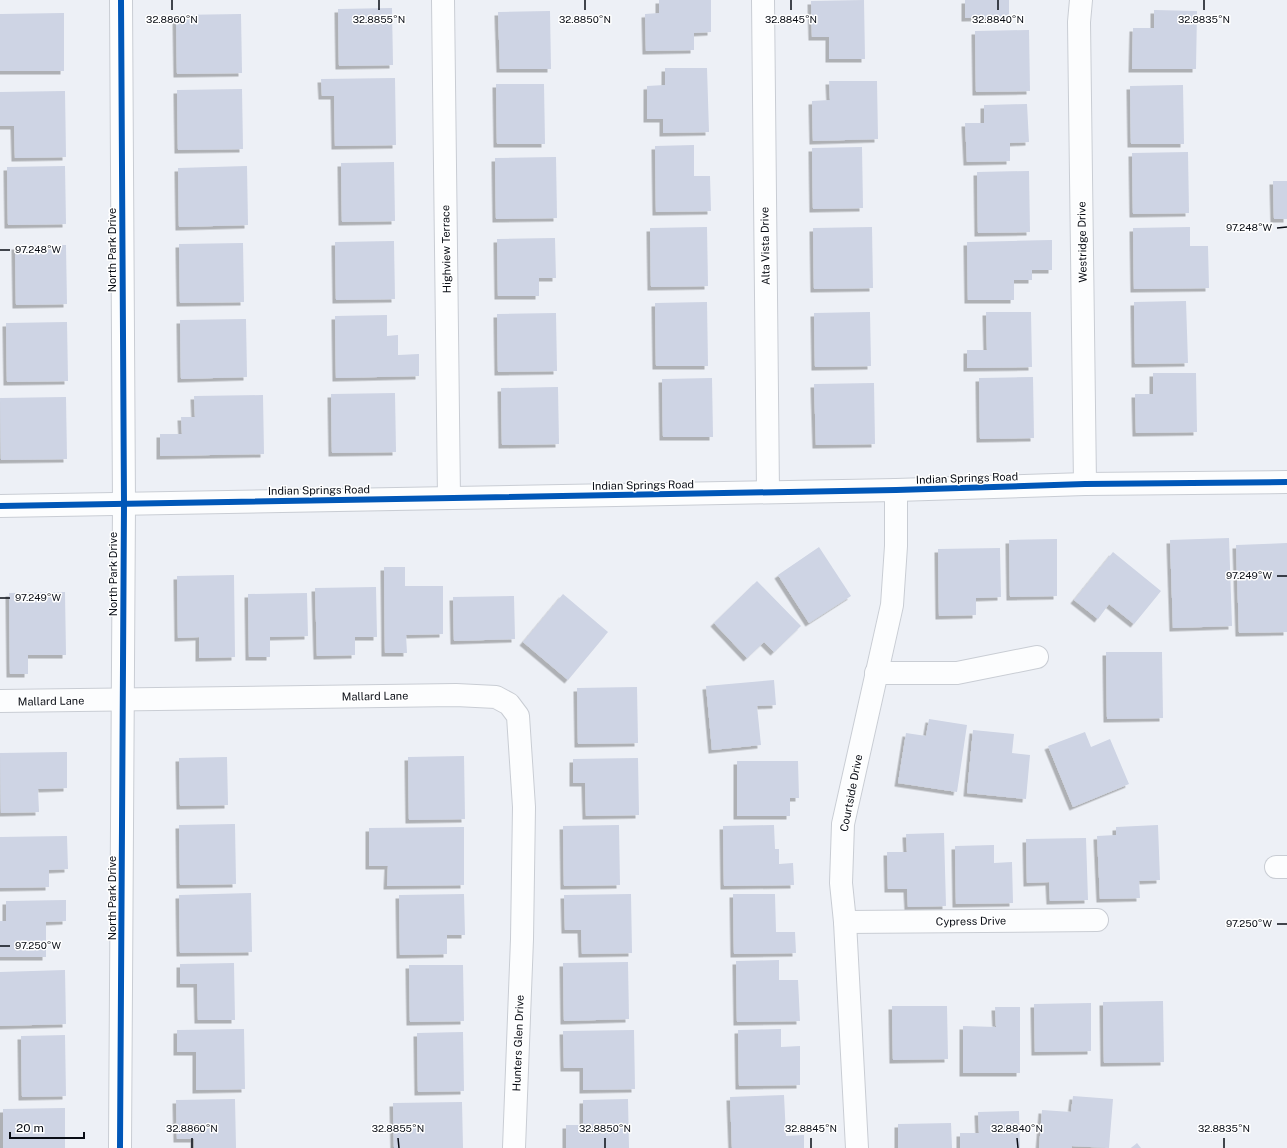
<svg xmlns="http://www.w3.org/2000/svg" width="1287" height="1148" font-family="'Public Sans',sans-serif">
  <defs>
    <filter id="shadow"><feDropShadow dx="-3.5" dy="3.5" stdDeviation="0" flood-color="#0004"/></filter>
  </defs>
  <rect width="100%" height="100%" fill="#edf0f6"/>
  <g fill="#ced4e4" filter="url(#shadow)">
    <polygon points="659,0 711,0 711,32 694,33 694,50 646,51 645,14 659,13"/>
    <polygon points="864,0 865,59 829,59 829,37 812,37 811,1"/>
    <polygon points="965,0 1009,0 1009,17 965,18"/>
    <polygon points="392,8 393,65 339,66 338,9"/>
    <polygon points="1154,10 1197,11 1196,69 1132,69 1133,28 1154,28"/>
    <polygon points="550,11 551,69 500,69 498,12"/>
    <polygon points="64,13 64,71 0,71 0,14"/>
    <polygon points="241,14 242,73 177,74 176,15"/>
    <polygon points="1029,30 1030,91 976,92 975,31"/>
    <polygon points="665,68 707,68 709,132 663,133 663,119 647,119 647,86 665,85"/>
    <polygon points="395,78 396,145 335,146 334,96 322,96 321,79"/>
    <polygon points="829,81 877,81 878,139 813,141 812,101 830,100"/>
    <polygon points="496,84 544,84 545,144 497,144"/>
    <polygon points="1183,85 1184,144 1131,144 1130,86"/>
    <polygon points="242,89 243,149 178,150 177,90"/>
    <polygon points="65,91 66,157 15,158 14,126 0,126 0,92"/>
    <polygon points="1027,104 1029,142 1010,143 1010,161 967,162 965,123 984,123 984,105"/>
    <polygon points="694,145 694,176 710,176 711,211 656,212 655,146"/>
    <polygon points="862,147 863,208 813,209 812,148"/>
    <polygon points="1188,152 1189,213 1133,214 1132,153"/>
    <polygon points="556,157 557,218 496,219 495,158"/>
    <polygon points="394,162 395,221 342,222 341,163"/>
    <polygon points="65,166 66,224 8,225 7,167"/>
    <polygon points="247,166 248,225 179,227 178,168"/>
    <polygon points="1029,171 1030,232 978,233 977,172"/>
    <polygon points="1273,181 1287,181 1287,219 1274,219"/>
    <polygon points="707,227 708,286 651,287 650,228"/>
    <polygon points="872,227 873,288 814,289 813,228"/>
    <polygon points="1190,227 1190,246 1208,246 1209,288 1134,289 1133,228"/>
    <polygon points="555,238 556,278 539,278 539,296 498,296 497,239"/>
    <polygon points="1052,240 1052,270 1032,270 1032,280 1014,280 1014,300 968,300 967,242"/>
    <polygon points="394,241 395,299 336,300 335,242"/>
    <polygon points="243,243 244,302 180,303 179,244"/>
    <polygon points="66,245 67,304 16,305 15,246"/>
    <polygon points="1186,301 1188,363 1135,364 1134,302"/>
    <polygon points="707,302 708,366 656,366 655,303"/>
    <polygon points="870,312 871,366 815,367 814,313"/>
    <polygon points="986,312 1031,312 1032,367 967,368 967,350 987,350"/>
    <polygon points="556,313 557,371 498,372 497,314"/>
    <polygon points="387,315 387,336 398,335 398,355 419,354 419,376 336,378 335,316"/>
    <polygon points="246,319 247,377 181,379 180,320"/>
    <polygon points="67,322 68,381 7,382 6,323"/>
    <polygon points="1153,373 1196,373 1197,432 1136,433 1135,394 1153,394"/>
    <polygon points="1033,377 1034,438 980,439 979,378"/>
    <polygon points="712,378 713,437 663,437 662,379"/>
    <polygon points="874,383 875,444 816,445 814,384"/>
    <polygon points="558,387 559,444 502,445 501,388"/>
    <polygon points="395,393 396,452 332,453 331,394"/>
    <polygon points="263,395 264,454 160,456 160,434 182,434 181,417 195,417 194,396"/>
    <polygon points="66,397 67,459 1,460 0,398"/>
    <polygon points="1229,538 1232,626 1173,628 1170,540"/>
    <polygon points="1057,539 1057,596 1010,597 1009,540"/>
    <polygon points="1287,543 1287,632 1239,633 1236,545"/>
    <polygon points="819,547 851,596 809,623 778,575"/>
    <polygon points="1000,548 1001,597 976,598 976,615 939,616 938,549"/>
    <polygon points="1113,552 1161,591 1134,624 1109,604 1098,619 1074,600"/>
    <polygon points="384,567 405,567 405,586 443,586 443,634 406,635 407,653 385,653"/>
    <polygon points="234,575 235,657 199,658 199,637 178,638 177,576"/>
    <polygon points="757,581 801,626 774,652 764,642 747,658 714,623"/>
    <polygon points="376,587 377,637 355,637 355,655 317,656 315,588"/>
    <polygon points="65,592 66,655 28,655 28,674 10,674 9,593"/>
    <polygon points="307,593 308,636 270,637 270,657 249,657 248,594"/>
    <polygon points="563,594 608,632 568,680 523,642"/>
    <polygon points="514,596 515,639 454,641 453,597"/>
    <polygon points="1106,652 1162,652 1163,718 1107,719"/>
    <polygon points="774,680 776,705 757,706 761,745 712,750 706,686"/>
    <polygon points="637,687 638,743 578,744 577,688"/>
    <polygon points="929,719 967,725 957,792 898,783 906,733 926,736"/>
    <polygon points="973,730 1014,734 1012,753 1030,755 1026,799 967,793"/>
    <polygon points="1085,732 1091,747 1110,739 1129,784 1073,807 1048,746"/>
    <polygon points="67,752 67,788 38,789 39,812 1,813 0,753"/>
    <polygon points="464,756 465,819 409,820 408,757"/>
    <polygon points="227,757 228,805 180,806 179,758"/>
    <polygon points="638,758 639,815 586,816 585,783 573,783 573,759"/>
    <polygon points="737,761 798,761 799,798 790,798 790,816 737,816"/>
    <polygon points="235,824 236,884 180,885 179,825"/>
    <polygon points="619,825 620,885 564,886 563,826"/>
    <polygon points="774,825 775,849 779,849 779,864 793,863 794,885 724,886 723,826"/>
    <polygon points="1158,825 1160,880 1139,881 1140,898 1100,899 1097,836 1116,835 1116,827"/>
    <polygon points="464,827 464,885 387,886 388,866 369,866 369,828"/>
    <polygon points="944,833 946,906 908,907 907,889 888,889 887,852 907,852 906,834"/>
    <polygon points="67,836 68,869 49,870 49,887 0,888 0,837"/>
    <polygon points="1086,838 1088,900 1050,901 1049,882 1027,883 1026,839"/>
    <polygon points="994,845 994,863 1012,862 1013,903 956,904 955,846"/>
    <polygon points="251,893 252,952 180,953 179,895"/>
    <polygon points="464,894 465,935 447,935 447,954 400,955 399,895"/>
    <polygon points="631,894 632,953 582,954 581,930 565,930 564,895"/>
    <polygon points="733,894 775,894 776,932 795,932 796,953 734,954"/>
    <polygon points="66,900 66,921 46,922 46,957 0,957 0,921 6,921 6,901"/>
    <polygon points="779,960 779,980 798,980 800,1021 737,1022 736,961"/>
    <polygon points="628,962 629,1019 564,1021 563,963"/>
    <polygon points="234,963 235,1020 198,1020 197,984 180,984 180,964"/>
    <polygon points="409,965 463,965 464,1021 410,1022"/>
    <polygon points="65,970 66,1024 0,1026 0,972"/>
    <polygon points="1163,1001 1164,1062 1104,1063 1103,1002"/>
    <polygon points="1091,1003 1091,1051 1035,1052 1034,1004"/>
    <polygon points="892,1006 947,1006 948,1059 893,1060"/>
    <polygon points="995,1007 1020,1007 1020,1073 963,1073 963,1026 996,1027"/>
    <polygon points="244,1029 245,1089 196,1090 196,1052 177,1052 177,1030"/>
    <polygon points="781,1029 781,1047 800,1046 800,1085 739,1086 738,1030"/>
    <polygon points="634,1030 635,1089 583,1090 583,1068 564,1068 563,1031"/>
    <polygon points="463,1032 464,1091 418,1092 417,1033"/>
    <polygon points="65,1035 66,1096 22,1097 21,1036"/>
    <polygon points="784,1095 786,1136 804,1135 804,1148 732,1148 730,1097"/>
    <polygon points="1073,1096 1113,1099 1109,1148 1072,1146 1072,1148 1039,1148 1042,1110 1071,1112"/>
    <polygon points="235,1099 236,1148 194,1148 194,1139 177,1139 176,1100"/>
    <polygon points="628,1099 629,1148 566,1148 566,1125 583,1125 583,1100"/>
    <polygon points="462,1102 463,1148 394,1148 393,1103"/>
    <polygon points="65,1108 65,1148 3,1148 3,1109"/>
    <polygon points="1019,1111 1020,1148 960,1148 960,1133 979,1133 978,1112"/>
    <polygon points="951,1123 952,1148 898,1148 898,1124"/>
    <polygon points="1137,1143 1141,1148 1131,1148"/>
  </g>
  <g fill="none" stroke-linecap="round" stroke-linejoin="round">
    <defs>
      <g id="minor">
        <polyline points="443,0 449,498"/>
        <polyline points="763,0 768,492"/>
        <polyline points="1081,0 1079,22 1085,484"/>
        <polyline points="0,506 896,490 1085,484 1287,482"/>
        <polyline points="876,673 957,673 1037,657"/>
        <polyline points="0,701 456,695 496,697 509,704 518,716 524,807 522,939 514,1148"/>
        <polyline points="1276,867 1287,867"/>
        <polyline points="845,922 1097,920"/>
        <polyline points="120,1148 124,504 121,0"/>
        <polyline points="857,1148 845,922 841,883 843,824 892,605 896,546 896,490"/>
      </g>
    </defs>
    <use href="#minor" stroke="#c9cdd4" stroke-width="24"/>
    <use href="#minor" stroke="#fcfdfe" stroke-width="22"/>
    <defs>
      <g id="cycleway">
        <polyline points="0,506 896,490 1085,484 1287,482"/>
        <polyline points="120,1148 124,504 121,0"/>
      </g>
    </defs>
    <use href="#cycleway" stroke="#fff" stroke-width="8"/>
    <use href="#cycleway" stroke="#0057b8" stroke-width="6"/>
  </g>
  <path fill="none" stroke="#090d15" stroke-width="1.5" d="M172,0v10M379,0v10M585,0v10M791,0v10M998,0v10M1204,0v10M1277,228l10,-1M0,250h10M1277,576h10M0,598h10M1277,924h10M0,946h10M192,1138v10M398,1138l1,10M605,1138v10M811,1138v10M1017,1138l1,10M1224,1138v10"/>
  <g text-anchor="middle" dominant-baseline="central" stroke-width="3" stroke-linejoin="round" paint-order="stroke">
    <g font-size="11" fill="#090d15" stroke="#fff">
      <text transform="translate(1082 242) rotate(-91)">Westridge Drive</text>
      <text transform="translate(765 246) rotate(-91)">Alta Vista Drive</text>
      <text transform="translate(446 249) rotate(-91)">Highview Terrace</text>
      <text transform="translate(112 250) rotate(-90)">North Park Drive</text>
      <text transform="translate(967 478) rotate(-2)">Indian Springs Road</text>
      <text transform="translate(643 485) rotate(-1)">Indian Springs Road</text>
      <text transform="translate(319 490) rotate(-1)">Indian Springs Road</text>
      <text transform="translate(113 574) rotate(-90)">North Park Drive</text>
      <text transform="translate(375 696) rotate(-1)">Mallard Lane</text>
      <text transform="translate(51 701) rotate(-1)">Mallard Lane</text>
      <text transform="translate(851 793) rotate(-79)">Courtside Drive</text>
      <text transform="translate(112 898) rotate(-90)">North Park Drive</text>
      <text transform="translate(971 921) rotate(-1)">Cypress Drive</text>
      <text transform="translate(518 1043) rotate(-88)">Hunters Glen Drive</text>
    </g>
  </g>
  <g font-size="10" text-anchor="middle" fill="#090d15" stroke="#fff" stroke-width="3" stroke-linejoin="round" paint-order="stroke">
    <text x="172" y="23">32.8860°N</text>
    <text x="379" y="23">32.8855°N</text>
    <text x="585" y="23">32.8850°N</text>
    <text x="791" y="23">32.8845°N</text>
    <text x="998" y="23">32.8840°N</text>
    <text x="1204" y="23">32.8835°N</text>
    <text x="1249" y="231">97.248°W</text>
    <text x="38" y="253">97.248°W</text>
    <text x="1249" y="579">97.249°W</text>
    <text x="38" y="601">97.249°W</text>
    <text x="1249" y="927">97.250°W</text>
    <text x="38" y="949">97.250°W</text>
    <text x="192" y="1132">32.8860°N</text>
    <text x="398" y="1132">32.8855°N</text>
    <text x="605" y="1132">32.8850°N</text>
    <text x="811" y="1132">32.8845°N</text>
    <text x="1017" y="1132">32.8840°N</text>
    <text x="1224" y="1132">32.8835°N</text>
  </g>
  <path d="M10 1132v6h74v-6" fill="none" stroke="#090d15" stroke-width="2"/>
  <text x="16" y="1132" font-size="12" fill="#090d15" stroke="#ffffff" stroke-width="3" paint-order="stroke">20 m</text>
</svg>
